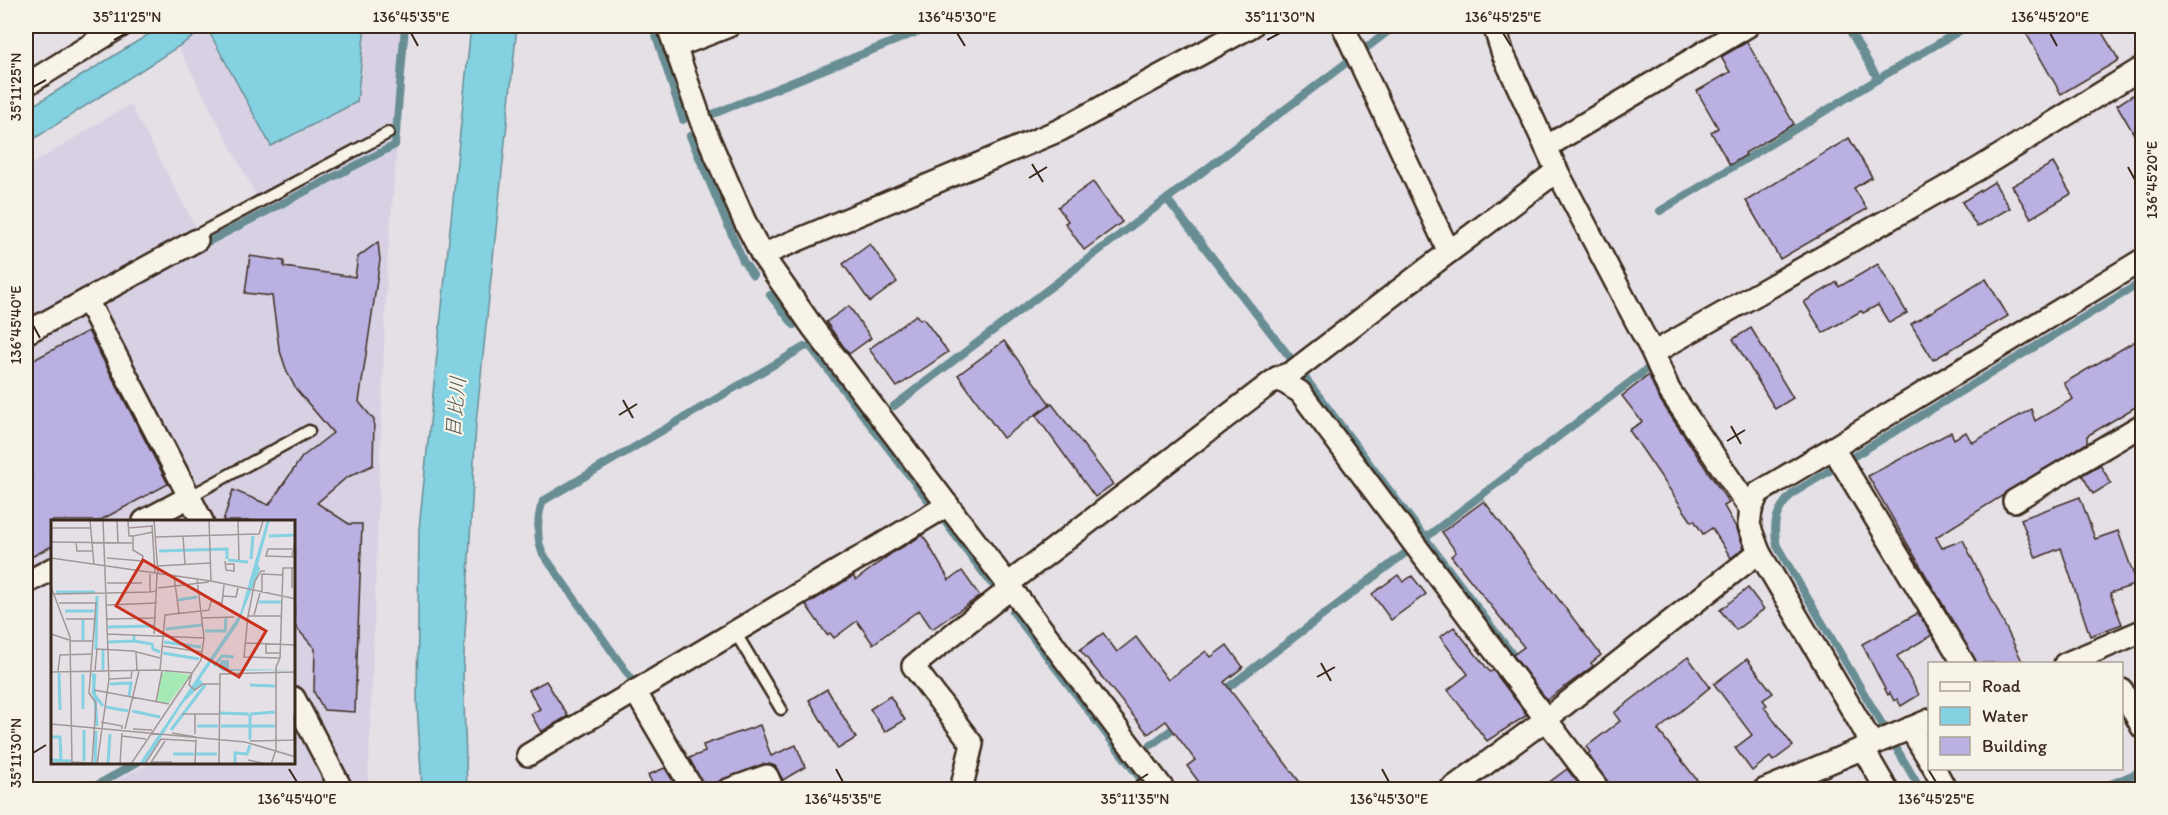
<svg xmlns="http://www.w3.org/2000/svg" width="2168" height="815" font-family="Itim,'Klee One',sans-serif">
  <rect width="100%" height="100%" fill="#e5dfe6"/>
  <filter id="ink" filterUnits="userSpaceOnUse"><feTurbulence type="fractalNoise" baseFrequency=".0167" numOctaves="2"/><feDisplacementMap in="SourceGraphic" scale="12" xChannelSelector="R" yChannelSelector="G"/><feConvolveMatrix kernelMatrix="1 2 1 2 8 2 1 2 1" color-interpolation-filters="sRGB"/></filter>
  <g filter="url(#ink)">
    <g fill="#d8d1e4">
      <polygon points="365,26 402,26 391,142 213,236 206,223 256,195 178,47 207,28 357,102"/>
      <polygon points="130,104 207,248 397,147 387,267 368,789 100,789 150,763 294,762 294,521 52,521 52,560 26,575 26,168"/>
    </g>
    <g fill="#84d1e2" stroke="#678e94" stroke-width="1.5">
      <polygon points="162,26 365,26 357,102 271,146 207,28 26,144 26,110"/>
      <polygon points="471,26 517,26 476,423 463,674 467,789 422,789 417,702 419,529"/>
    </g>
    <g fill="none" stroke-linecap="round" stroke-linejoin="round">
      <g stroke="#678e94" stroke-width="8">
        <polyline points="653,26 683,120"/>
        <polyline points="1847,26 1878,79 1968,26"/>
        <polyline points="1509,33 1521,26"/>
        <polyline points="1361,52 1395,26"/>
        <polyline points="708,116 932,26"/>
        <polyline points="690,136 743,261 753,275"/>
        <polyline points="1167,199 1292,360"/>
        <polyline points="1660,211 1878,79"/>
        <polyline points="210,241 395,145 405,26"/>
        <polyline points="770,295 794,325"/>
        <polyline points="1306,379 1518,662"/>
        <polyline points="894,406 1350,60"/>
        <polyline points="946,523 991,583"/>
        <polyline points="1425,538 1646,370"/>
        <polyline points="1013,612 1149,790"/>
        <path d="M635,684l-92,-130c-7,-15 -6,-38 0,-53l261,-154 6,-1 118,154"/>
        <polyline points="1222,692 1404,554"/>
        <polyline points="1151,745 1179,724"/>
        <polyline points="88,790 138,762"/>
        <path d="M1921,790l-144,-244c-5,-24 -1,-36 16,-53l349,-211"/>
        <polyline points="2097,790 2142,771"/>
      </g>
    </g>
    <g fill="#bab0e1" stroke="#3b2a1e" stroke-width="1.5">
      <polygon points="2022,26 2098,26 2119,60 2061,94"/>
      <polygon points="1747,42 1794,124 1745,153 1746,155 1730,165 1711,132 1718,128 1697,91 1730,72 1721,57"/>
      <polygon points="2142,89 2142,148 2117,105"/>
      <polygon points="1849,138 1872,177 1854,188 1867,209 1780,259 1746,201"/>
      <polygon points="2053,163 2071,194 2031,218 2012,186"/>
      <polygon points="1093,182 1122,222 1084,250 1065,223 1068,221 1058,207"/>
      <polygon points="1994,182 2010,208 1977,227 1962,202"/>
      <polygon points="378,242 380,260 359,402 374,420 373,465 346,478 317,503 349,524 362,524 355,712 324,710 314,692 315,649 294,625 294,521 223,521 233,490 269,505 302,457 333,433 296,389 287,372 279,348 272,296 245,293 250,256 284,261 284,267 355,277 358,257"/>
      <polygon points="870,244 897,282 870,302 843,264"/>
      <polygon points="1878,264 1907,313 1889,323 1878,305 1863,313 1861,311 1823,333 1804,302 1837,282 1839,287"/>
      <polygon points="1986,279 2008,316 1933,360 1911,324"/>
      <polygon points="849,306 871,338 849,354 826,322"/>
      <polygon points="916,315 920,320 923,318 948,352 897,387 869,349"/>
      <polygon points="1751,328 1793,398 1775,409 1733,339"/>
      <polygon points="88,331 168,484 99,521 52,521 52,546 26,560 26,482 33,479 26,465 26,364"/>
      <polygon points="2142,337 2142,403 2087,436 2087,443 1936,537 1942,548 1963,540 2023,663 1977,663 1868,476 1951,432 1954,439 1966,432 1972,443 2031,409 2035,421 2073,399 2064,383"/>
      <polygon points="1004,341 1050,404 1003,438 958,375"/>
      <polygon points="1649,375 1658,397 1729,503 1724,506 1737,529 1744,548 1731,558 1712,528 1703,534 1694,520 1692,522 1629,430 1642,422 1622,396"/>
      <polygon points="1052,404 1113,484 1095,497 1036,416"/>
      <polygon points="2100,465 2111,483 2093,494 2082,475"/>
      <polygon points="2080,497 2095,539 2118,531 2137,584 2110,593 2122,624 2090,636 2061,548 2036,558 2021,519"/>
      <polygon points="1484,501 1601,655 1591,663 1593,666 1547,700 1513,655 1524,647 1451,556 1456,552 1442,532"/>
      <polygon points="923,535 949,580 962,571 980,596 932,629 919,610 873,644 857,621 834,638 830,633 827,635 806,605 853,576 856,580 892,553"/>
      <polygon points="1398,575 1403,582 1412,576 1426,594 1391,620 1372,594"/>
      <polygon points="1748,588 1764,609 1736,630 1720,610"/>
      <polygon points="1918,613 1932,635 1897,656 1919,695 1901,706 1897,699 1894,701 1890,693 1888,695 1862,644"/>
      <polygon points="1454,627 1490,672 1493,670 1527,715 1487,741 1448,690 1468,674 1440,637"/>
      <polygon points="1103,633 1117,652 1136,637 1168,680 1206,651 1211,657 1227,645 1243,667 1224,682 1305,789 1204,789 1187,766 1195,760 1166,721 1148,734 1080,650"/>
      <polygon points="1688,657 1710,687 1658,730 1704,789 1612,789 1588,754 1590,752 1586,747 1620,721 1614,713"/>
      <polygon points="1747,659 1773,693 1763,700 1767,705 1764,707 1793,746 1773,761 1770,757 1752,771 1735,748 1752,735 1714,684"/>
      <polygon points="546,681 568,716 541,732 531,714 540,709 529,690"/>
      <polygon points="827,689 856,738 838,749 809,700"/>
      <polygon points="890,696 905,720 885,732 870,709"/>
      <polygon points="760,725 771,756 796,745 805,767 783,780 775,766 763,764 705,787 689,758 705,752 703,745"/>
      <polygon points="665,768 678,789 655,789 648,775"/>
      <polygon points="1567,769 1583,789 1540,789"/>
    </g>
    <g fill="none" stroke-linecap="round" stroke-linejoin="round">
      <defs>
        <g id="service">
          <polyline points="197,240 199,234 388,133"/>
          <polyline points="189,497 309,431"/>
          <polyline points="735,632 781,709"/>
        </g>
        <g id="minor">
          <polyline points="668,26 701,121 744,220 762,255 814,329 1164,790"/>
          <polyline points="1494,26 1503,54 1557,171 1653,353 1669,390 1751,510 1749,525 1759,552 1873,745"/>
          <polyline points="675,47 729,26"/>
          <polyline points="26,85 121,26"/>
          <polyline points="1546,147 1748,26"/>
          <polyline points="1449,252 1557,171"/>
          <polyline points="762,255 1060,130 1252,26"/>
          <polyline points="87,300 197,240"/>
          <polyline points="26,333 87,300 202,521"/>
          <polyline points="1653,353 1978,169 2142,68"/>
          <polyline points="1277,378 1300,392 1599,790"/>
          <polyline points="1833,448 2142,260"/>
          <polyline points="2014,501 2142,425"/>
          <polyline points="1751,510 1758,493 1833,448 1964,664"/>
          <polyline points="144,521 189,497"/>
          <polyline points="26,583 52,569"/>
          <polyline points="1008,584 1277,378 1291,373 1449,252 1343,26"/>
          <polyline points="2065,664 2142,631"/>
          <polyline points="2122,690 2142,727"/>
          <polyline points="635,691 693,790"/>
          <polyline points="294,698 342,790"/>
          <polyline points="1910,728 1930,761"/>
          <polyline points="1863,749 1887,790"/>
          <polyline points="528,755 948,505"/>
          <polyline points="1934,768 1946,790"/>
          <polyline points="728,790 767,776 773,790"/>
          <polyline points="961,790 972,744 913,666 1011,588"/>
          <polyline points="1450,790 1545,720 1759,552"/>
          <polyline points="1764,790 1930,720"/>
        </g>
      </defs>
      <use href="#service" stroke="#3b2a1e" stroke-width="15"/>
      <use href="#minor" stroke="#3b2a1e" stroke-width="26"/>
      <use href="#service" stroke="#f7f3e8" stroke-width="10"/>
      <use href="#minor" stroke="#f7f3e8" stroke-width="21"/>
    </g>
  </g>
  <path fill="none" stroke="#3b2a1e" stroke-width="2" d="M411,33l7,13M957,33l8,13M1503,33l8,13M2050,33l7,13M114,40l13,-7M1267,40l13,-7M33,87l13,-7M1032,164l11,18M2128,167l7,13M1029,178l18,-11M33,325l7,13M623,400l10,18M619,415l18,-11M1731,426l10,18M1727,441l18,-11M1321,663l10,18M1317,677l18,-10M33,753l13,-8M289,769l8,13M836,769l7,13M1382,769l7,13M1928,769l8,13M1135,782l13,-8"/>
  <g text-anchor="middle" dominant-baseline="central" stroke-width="4.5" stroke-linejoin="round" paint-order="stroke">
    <g font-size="21" font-style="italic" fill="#4d544f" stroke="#f7f3e8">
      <text transform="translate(455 407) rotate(-85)">目比川</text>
    </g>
  </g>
  <g transform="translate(51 520)">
    <rect width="244" height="244" fill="#e5dfe6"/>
    <path d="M115,151l24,4 -21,28 -12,-2 5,-27z" fill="#a5e9b4"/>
    <path d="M216,0h3l-12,44 2,5 -22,55 -38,55 3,4 -20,20 -39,61h-5l101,-150zM171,140h7v9l67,1 -73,1 -6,-4z" fill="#84d1e2"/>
    <path fill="none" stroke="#84d1e2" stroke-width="3" d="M218,16l27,-1M108,31l68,-2v10M200,39l2,-23M177,40l20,2M5,72h39M127,80l19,-3M208,82h22M14,91h29M57,107l46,-1M115,109l36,-4M154,111h20l1,-13M32,120v-20M83,121l18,3 1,5 7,3M57,122l26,-1v-6M113,122l37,5M45,130l1,-54M112,133l36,6M163,146l8,-10 12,1M52,150v-20M8,153l1,37M42,153l4,53M32,154v35M44,154l-2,19 10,13M59,164l21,-1 -2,13M199,165l25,1M55,187l22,4M81,191l28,6M169,193l29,1M199,194l25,-2M146,206h21M170,206h28M200,206h24M33,210v31M120,210l34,-45M0,217h9l1,23M199,220v-25M122,234h21M145,234h21M0,240l20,1M44,244l1,-33M57,244l2,-30M184,244v-11l12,1 3,-9"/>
    <path fill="none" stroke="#a19796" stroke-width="1.5" d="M39,0l4,45M66,0l1,23M103,0l4,54M158,0l2,61M187,0l1,40M101,5l3,48M0,8h40M77,8l24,-2M82,16h-4l-1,-15 11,-1M132,16l2,28M105,17l103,-3 4,-13M0,22l81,1M25,22l1,9h16M241,29h-24l-2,7 30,1M241,36l4,-19M0,38l160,23 85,18M56,38l35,3 1,-5 -10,-6v-14l20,-4M174,41l1,9 8,1v-7h-9M107,46l52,-3M99,54v18l7,-1M123,56l5,37M56,63h35M0,67l19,50 2,127M107,68l51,-6M241,68v-20M56,73l43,-1M211,73v-19l21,1M3,74l53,-1M172,76l13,1 2,-9M8,83h37l-7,90 7,10 -4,61M56,85l50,-2M151,91l7,-1 2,-9 11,2 2,-18M203,95l6,-22M197,96l7,-35 6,-10h4M151,98l32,-1M15,99h30M56,99l49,-1M0,114l18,6M56,114l97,4M103,114l3,-60M19,121h23M194,123l51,2M215,124v9h14M111,126l40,6M85,132l1,18M229,138l-36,-1 4,-41h33M44,150l2,-21 36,2 27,7M109,150l5,-55 36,-4M7,151l2,-16 33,-1M0,152l106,-2 35,3 -3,12 6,5 8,-6h16M58,159l22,-1 1,-8M43,170l75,14M105,182l6,-31M131,194h37M244,194v-42M50,202l21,4v3M0,204l194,18 51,15M74,209l14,-58M82,209l19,1M121,213l24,4M144,214v-20M71,216l24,3M243,220v-26M199,221l46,-1M197,240l18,4M21,242l20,1M100,242h21M46,244l12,-85 -6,-159M69,244l2,-31M80,244l70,-104 3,-22 -7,-59M94,244l16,-25 34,2M99,244l15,-23M144,244l1,-25M168,244l1,-90 76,-2M220,244l5,-14v-83l4,-9 3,-90h13"/>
    <path fill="#c8321e" fill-opacity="0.15" stroke="#c8321e" stroke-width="3" d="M92,40l123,71 -27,46 -123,-71z"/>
    <rect width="244" height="244" fill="none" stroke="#3b2a1e" stroke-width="3"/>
  </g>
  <rect width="2168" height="815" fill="none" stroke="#f7f3e8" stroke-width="66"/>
  <rect x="1928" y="662" width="195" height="108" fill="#f7f3e8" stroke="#aca397" stroke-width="1.5"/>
  <rect x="1940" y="682" width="30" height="9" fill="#f7f3e8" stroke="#aca397" stroke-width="1.5"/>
  <text x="1982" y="692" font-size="18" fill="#3b2a1e">Road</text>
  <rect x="1940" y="707" width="30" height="18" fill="#84d1e2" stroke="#aca397" stroke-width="1.5"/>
  <text x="1982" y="722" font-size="18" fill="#3b2a1e">Water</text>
  <rect x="1940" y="737" width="30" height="18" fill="#bab0e1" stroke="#aca397" stroke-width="1.5"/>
  <text x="1982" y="752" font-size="18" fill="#3b2a1e">Building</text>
  <rect x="33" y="33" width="2102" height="749" fill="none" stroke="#3b2a1e" stroke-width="2"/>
  <g font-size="15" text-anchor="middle" fill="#3b2a1e">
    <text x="127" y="22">35°11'25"N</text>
    <text x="411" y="22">136°45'35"E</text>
    <text x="957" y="22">136°45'30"E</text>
    <text x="1280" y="22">35°11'30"N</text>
    <text x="1503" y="22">136°45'25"E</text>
    <text x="2050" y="22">136°45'20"E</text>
    <text transform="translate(16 87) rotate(-90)" y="5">35°11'25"N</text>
    <text transform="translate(2152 180) rotate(-90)" y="5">136°45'20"E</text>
    <text transform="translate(16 325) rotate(-90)" y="5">136°45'40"E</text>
    <text transform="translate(16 753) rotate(-90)" y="5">35°11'30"N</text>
    <text x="297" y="804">136°45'40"E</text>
    <text x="843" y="804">136°45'35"E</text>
    <text x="1135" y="804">35°11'35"N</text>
    <text x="1389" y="804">136°45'30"E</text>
    <text x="1936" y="804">136°45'25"E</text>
  </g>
</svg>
